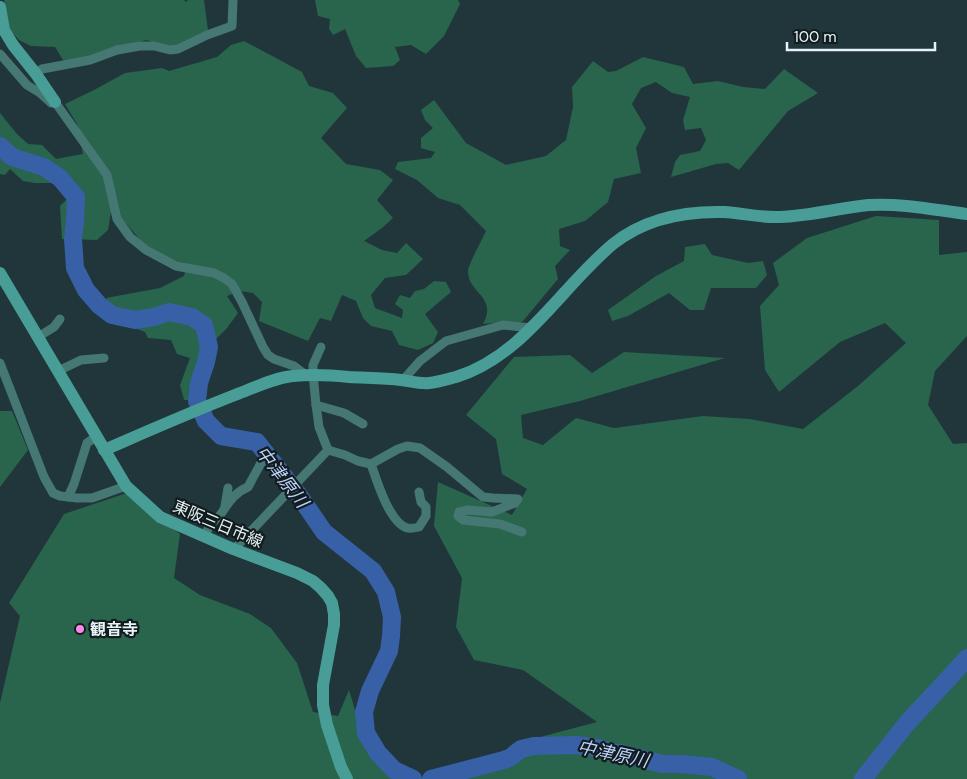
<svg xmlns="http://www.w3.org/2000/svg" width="967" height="779" font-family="'DM Sans','Noto Sans JP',sans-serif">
  <rect width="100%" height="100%" fill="#20363b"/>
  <g fill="#29644d">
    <polygon points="4,0 184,0 186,2 188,0 204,0 208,30 177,46 162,46 147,40 108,49 81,59 63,60 55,47 31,46 19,40 8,28"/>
    <polygon points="315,0 458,0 460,4 444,36 426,54 411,45 395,47 400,60 393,66 366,68 356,56 345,29 333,35 329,29 330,19 318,16"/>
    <polygon points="244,41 302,72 309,86 333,93 347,108 321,138 346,164 380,170 393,180 377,200 393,218 382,228 364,241 382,250 397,253 406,243 423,259 406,275 385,278 371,295 375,308 402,318 403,310 395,304 400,295 410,298 415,291 424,289 434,281 446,282 451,292 425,314 438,332 433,343 418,350 399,345 392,331 371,326 363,318 356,301 342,295 331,321 320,318 308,341 259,321 262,302 253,293 240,291 227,296 238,313 227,328 214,341 200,357 193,400 184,400 180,385 190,358 177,354 171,340 148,338 145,332 137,329 153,321 146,310 129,315 115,312 106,298 160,288 184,276 187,264 172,260 143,243 122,219 111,211 108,230 97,240 62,239 60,206 68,198 67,193 57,183 35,183 23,181 10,169 5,175 0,174 0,113 17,134 28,144 42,145 56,159 83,154 77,124 65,104 94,90 125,73 162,68 169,71 217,57 231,45"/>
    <path d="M643,57l41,10 9,17 25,-3 25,6 22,2 19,-20 34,24 -30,18 -49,59 -11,-7 -12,1 -45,13 4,-15 5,-7 20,-4 6,-11 -5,-12 -16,2 -2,-10 7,-23 -18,-4 -16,-11 -15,6 -9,16 14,24 -10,20 5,25 -27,6 -6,23 -23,19 -26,8 1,17 10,4 -15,16 3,13 -35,42 -3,2 -19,-1 -18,2c15,-28 -15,-30 -15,-53 0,-6 15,-33 18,-40l-26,-26 -22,-7 -21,-18 -22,-11 3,-7 33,-4 4,-6 -14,-4v-10l12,-10 -8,-8 -4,-10 13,-10 32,43 40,22 40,-9 20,-16 7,-33 -1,-20 21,-26 15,11 8,-1z"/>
    <polygon points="876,216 939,220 939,255 967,252 967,336 935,371 928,405 953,444 967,443 967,779 449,779 474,772 503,755 544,736 597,722 523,670 474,660 456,627 462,578 434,526 438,482 512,515 527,489 502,474 496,439 466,415 514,357 570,355 592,373 624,352 725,358 580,401 521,415 523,438 543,445 576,418 614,428 703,416 750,419 803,429 858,386 906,343 885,323 840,342 779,392 765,370 760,306 779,285 773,263 807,238"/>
    <polygon points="705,244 712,255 748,263 763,261 767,275 756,288 711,288 704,310 690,310 669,293 628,316 612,321 608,310 656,276 684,261 685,247"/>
    <polygon points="0,411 12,411 28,450 0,487"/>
    <polygon points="127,493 180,534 174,578 200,595 250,614 271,628 297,663 313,712 338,716 349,690 368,753 399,779 0,779 0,703 20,616 9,603 64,514"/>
  </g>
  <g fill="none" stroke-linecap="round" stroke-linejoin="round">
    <g stroke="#3860a7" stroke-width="18">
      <polyline points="0,146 12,157 44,167 60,178 76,197 75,222 73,239 75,268 86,290 99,305 112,315 135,320 154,317 169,312 192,317 204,325 209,347 206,362 199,383 197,401 206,421 221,436 257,442 298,494 324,532 373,571 386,592 392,617 391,636 389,651 370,691 364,712 366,733 378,753 394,770 413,779"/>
      <polyline points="431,779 504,760 511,757 521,749 534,746 576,745 598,748 611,752 620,753 662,764 681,764 712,767 738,779"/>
      <polyline points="863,779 907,723 949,678 967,658"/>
    </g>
    <g stroke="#457773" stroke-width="9">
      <polyline points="0,54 27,85 40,93 51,103 55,102 107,175 117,219 130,237 146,250 176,266 214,273 224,278 232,284 242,302 263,347 268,355 274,359 294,366 306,375"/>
      <polyline points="36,73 42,69 90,60 117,50 140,46 154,46 170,50 178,49 207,35 232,26 233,0"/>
      <polyline points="38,337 54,327 60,319"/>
      <polyline points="321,347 313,365 313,374 316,405 319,427 328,450"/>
      <polyline points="0,363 44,477 53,493 60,496 77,498 92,498 126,486"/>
      <polyline points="58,371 81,360 104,358"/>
      <polyline points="403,380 420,361 446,341 503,325 531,328"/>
      <polyline points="316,405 344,413 363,424"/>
      <polyline points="328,450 345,455 358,461 371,464 398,449 407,446 420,448 447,467 483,497 493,498 518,499 515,503 492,512 468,510 459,512 458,516 463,520 500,524 522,532"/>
      <path d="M371,464c6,17 18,58 36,64 4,1 8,0 12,-1l7,-11v-9l-5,-5 -2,-10"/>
      <polyline points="68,497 74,484 87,443 97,436"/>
      <polyline points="225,506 228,488"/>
      <path d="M203,537c3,-5 6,-9 9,-14 4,-4 8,-7 11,-12 7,-11 13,-19 25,-24l14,-26"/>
      <polyline points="233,549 236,547 328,450"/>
    </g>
    <g stroke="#489e97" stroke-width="12">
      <polyline points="0,7 4,30 13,45 36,74 55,102"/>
      <polyline points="0,273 126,486 160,517 233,549 297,573 313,581 321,588 328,596 332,603 334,614 334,625 323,685 323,705 327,725 341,767 347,779"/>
      <path d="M104,450c44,-19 87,-38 131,-55 19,-7 38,-17 58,-19 19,-2 37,-1 56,1 17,1 35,1 52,3 9,1 18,4 28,3 9,-1 19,-4 27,-6 68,-21 105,-90 157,-133 31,-25 71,-33 111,-32 18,1 37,6 56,5 30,-1 59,-9 89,-12 32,-2 66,5 98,9"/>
    </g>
  </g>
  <circle fill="#fa87e7" stroke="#121c1e" stroke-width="2" cx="80" cy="629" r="5"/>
  <g text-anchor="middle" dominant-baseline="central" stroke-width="4.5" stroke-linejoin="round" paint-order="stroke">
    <g font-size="16" fill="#e6f3f6" stroke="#121c1e">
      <text transform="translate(218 524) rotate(23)">東阪三日市線</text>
    </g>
    <g font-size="16" font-weight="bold" fill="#e6f3f6" stroke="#121c1e" text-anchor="start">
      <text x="90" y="629">観音寺</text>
    </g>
    <g font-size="18" font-style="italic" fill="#bad1f9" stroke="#121c1e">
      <text transform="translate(282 477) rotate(52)">中津原川</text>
      <text transform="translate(613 754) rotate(12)">中津原川</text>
    </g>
  </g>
  <path d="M787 42v8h148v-8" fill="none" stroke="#e6f3f6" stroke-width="2.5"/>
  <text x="794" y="42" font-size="15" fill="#e6f3f6" stroke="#121c1e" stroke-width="4" paint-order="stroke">100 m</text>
</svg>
